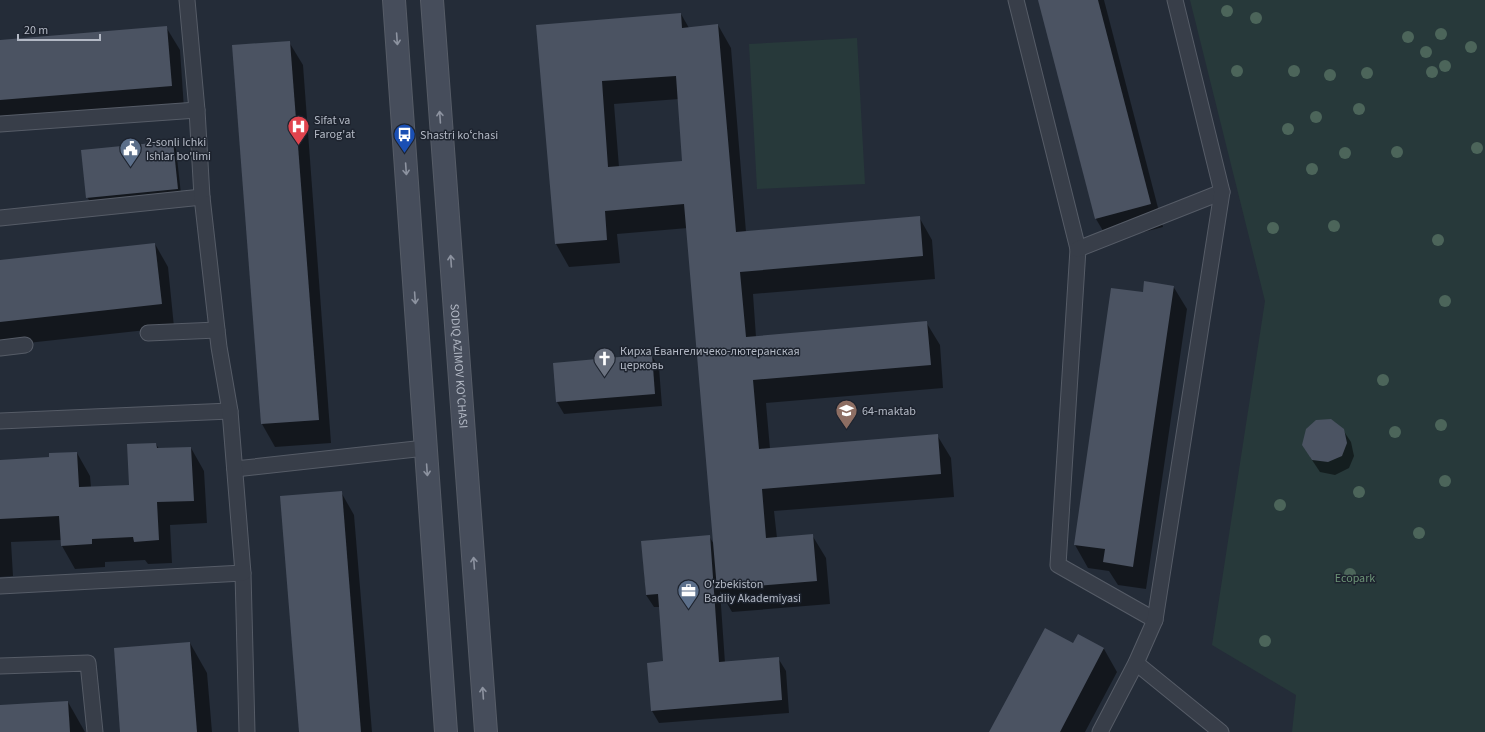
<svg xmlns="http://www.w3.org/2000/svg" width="1485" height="732" font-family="'Source Sans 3',sans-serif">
  <rect width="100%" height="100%" fill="#242c38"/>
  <g fill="#27393a">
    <polygon points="1190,0 1485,0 1485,732 1292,732 1296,695 1212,645 1265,301"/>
    <polygon points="857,38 865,184 757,189 749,44"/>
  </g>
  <g fill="#0007" fill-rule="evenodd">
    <polygon points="1039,0 1104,0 1163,227 1109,241 1096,219"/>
    <path d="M681,14l8,14 29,-3 13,23 15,184 173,-15 13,23 3,39 -182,15 3,43 170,-15 14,23 3,43 -177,15 4,46 167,-14 14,23 3,39 -180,14 3,27 35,-3 14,23 4,46 -98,8 -12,-21 5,72 53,-5 8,13 3,42 -130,10 -7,-12 12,-49 -4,-55h-6l-8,-12 -4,-53 67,-6 6,10 -27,-318 -71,6 3,29 -51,4 -13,-23 -18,-218zM679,99l5,63 -65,5 -5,-63z"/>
    <polygon points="166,27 180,50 184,109 0,124 0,41"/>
    <polygon points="289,42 303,65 331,443 275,447 262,424 233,46"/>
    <polygon points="172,142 176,149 181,194 91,203 87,197"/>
    <polygon points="155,244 168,267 174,327 0,346 0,261"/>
    <polygon points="1173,286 1187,309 1146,589 1118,585 1109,571 1088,568 1075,545"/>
    <polygon points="652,356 659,368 662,406 564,414 557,402"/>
    <polygon points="1343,430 1351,442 1354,456 1349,468 1335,475 1320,472 1310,457"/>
    <polygon points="156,444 159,449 191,448 204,471 207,523 170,525 172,563 148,564 145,560 105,562 105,567 75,569 62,546 61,540 11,542 13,576 0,577 0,461 50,458 77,453 90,476 91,487 130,486"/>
    <polygon points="341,492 354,515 372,732 300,732"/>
    <polygon points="1078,636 1104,649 1117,672 1085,732 990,732 1073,644"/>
    <polygon points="190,643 207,673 212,732 121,732"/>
    <polygon points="68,702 85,732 0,732 0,706"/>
  </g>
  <g fill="#4b5362" fill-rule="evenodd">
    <polygon points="1038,0 1098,0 1151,204 1095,219"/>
    <path d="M681,13l1,15 36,-4 18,208 184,-16 3,40 -183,16 6,65 181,-16 4,44 -178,15 6,69 179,-15 3,40 -179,15 4,49 47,-4 4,47 -100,8 -33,-385 -79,7 2,29 -52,4 -19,-219zM676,76l6,85 -74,6 -6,-86z"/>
    <polygon points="167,26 172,86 0,100 0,40"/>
    <polygon points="290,41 319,420 261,424 232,45"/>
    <polygon points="173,141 178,189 86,198 81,150"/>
    <polygon points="155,243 162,304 0,322 0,260"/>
    <polygon points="1144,281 1174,286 1133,567 1103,562 1105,549 1074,545 1111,288 1143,292"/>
    <polygon points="652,354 655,394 556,402 553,363"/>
    <polygon points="1331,419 1344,429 1347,443 1342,456 1328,462 1312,460 1302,445 1306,429 1316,420"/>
    <polygon points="156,443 157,448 191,447 194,501 157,502 159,540 134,542 133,537 92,539 92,544 61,546 59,516 0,519 0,460 49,457 49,453 77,452 79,487 129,485 127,444"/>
    <polygon points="342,491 361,732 299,732 280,496"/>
    <polygon points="710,535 719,662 779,657 782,700 651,711 647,663 663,661 658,594 646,595 641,541"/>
    <polygon points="1045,628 1073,643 1078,634 1104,648 1060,732 989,732"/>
    <polygon points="190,642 197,732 120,732 114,648"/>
    <polygon points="68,701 70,732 0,732 0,705"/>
  </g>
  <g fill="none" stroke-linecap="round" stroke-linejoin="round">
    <defs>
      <g id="service">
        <polyline points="1016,0 1078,249 1058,565 1155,620"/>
        <polyline points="0,124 197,110"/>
        <polyline points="0,218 202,197"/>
        <polyline points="1078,249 1222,192"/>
        <polyline points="148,333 217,330"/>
        <polyline points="0,348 25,345"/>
        <polyline points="0,421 230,411"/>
        <polyline points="235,469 425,448"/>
        <polyline points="243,573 247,732"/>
        <polyline points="0,586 243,573 230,411 219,347 202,197 197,110 187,0"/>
        <polyline points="1136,663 1221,732"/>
        <polyline points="0,666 88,663 95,732"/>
        <polyline points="1100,732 1136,663 1155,620 1222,192 1175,0"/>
      </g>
      <g id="secondary">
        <polyline points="394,0 446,732"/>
        <path id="s1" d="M432,0l54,732"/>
      </g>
    </defs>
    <use href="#service" stroke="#565c67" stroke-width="17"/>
    <use href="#secondary" stroke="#565c67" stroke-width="24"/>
    <use href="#service" stroke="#383e49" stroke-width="15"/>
    <use href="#secondary" stroke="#464d5b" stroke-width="22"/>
  </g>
  <g fill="#4c655a">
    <circle cx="1227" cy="11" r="6"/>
    <circle cx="1256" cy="18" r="6"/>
    <circle cx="1441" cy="34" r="6"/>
    <circle cx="1408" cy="37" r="6"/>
    <circle cx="1471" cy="47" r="6"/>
    <circle cx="1426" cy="52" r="6"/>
    <circle cx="1445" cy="66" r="6"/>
    <circle cx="1237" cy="71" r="6"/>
    <circle cx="1294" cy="71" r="6"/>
    <circle cx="1432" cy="72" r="6"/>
    <circle cx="1367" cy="73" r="6"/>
    <circle cx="1330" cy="75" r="6"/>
    <circle cx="1359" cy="109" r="6"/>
    <circle cx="1316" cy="117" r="6"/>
    <circle cx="1288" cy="129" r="6"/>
    <circle cx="1477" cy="148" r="6"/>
    <circle cx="1397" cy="152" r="6"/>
    <circle cx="1345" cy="153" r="6"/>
    <circle cx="1312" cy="169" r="6"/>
    <circle cx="1334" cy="226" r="6"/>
    <circle cx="1273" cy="228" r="6"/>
    <circle cx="1438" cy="240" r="6"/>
    <circle cx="1445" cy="301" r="6"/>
    <circle cx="1383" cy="380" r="6"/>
    <circle cx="1441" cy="425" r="6"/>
    <circle cx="1395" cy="432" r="6"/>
    <circle cx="1445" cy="481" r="6"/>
    <circle cx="1359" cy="492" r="6"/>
    <circle cx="1280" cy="505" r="6"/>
    <circle cx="1419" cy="533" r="6"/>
    <circle cx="1350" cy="574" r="6"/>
    <circle cx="1265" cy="641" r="6"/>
  </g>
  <defs><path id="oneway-shaft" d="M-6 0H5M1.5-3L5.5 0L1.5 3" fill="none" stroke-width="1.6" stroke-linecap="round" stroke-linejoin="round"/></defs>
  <g stroke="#8d93a0">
    <use href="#oneway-shaft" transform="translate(397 39) rotate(86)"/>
    <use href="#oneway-shaft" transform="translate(440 117) rotate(-94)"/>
    <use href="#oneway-shaft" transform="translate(406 169) rotate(86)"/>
    <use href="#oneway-shaft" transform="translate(451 261) rotate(-94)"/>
    <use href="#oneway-shaft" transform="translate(415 298) rotate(86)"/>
    <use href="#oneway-shaft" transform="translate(427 470) rotate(86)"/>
    <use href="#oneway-shaft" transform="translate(474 563) rotate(-94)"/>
    <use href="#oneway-shaft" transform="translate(483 693) rotate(-94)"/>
  </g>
  <defs>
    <symbol id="hospital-pin" viewBox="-11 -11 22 30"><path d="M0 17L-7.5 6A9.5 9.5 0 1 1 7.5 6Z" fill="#e0444e" stroke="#1d232e"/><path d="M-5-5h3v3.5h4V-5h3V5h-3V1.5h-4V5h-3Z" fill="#fff"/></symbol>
    <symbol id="bus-pin" viewBox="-11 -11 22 30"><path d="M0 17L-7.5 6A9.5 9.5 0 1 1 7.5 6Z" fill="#1a4fb4" stroke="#1d232e"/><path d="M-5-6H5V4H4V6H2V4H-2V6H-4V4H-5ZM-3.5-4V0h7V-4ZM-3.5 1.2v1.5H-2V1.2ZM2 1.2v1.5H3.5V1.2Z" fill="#fff"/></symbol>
    <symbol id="civic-pin" viewBox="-11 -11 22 30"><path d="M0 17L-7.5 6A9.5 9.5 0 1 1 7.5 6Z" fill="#5c6f8a" stroke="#1d232e"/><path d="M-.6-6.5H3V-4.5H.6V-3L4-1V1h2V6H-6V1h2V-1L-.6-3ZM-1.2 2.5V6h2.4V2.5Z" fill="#fff"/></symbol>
    <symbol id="church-pin" viewBox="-11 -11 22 30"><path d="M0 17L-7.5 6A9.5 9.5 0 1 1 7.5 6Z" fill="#6b7280" stroke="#1d232e"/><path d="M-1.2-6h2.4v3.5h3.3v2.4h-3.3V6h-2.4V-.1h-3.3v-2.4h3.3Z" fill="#fff"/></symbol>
    <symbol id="school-pin" viewBox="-11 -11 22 30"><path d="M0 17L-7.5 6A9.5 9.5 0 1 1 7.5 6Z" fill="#8d6e63" stroke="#1d232e"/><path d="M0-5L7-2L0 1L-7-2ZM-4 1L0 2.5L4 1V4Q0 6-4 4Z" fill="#fff"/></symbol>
    <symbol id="office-pin" viewBox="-11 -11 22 30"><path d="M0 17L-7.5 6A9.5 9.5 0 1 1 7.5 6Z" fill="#5c6f8a" stroke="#1d232e"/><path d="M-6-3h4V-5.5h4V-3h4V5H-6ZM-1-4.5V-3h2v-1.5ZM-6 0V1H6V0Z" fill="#fff"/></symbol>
  </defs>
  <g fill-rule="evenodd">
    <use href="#hospital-pin" x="286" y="114" width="25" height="34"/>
    <use href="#bus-pin" x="392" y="122" width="25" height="34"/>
    <use href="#civic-pin" x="118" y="136" width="25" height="34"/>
    <use href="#church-pin" x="592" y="346" width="25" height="34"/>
    <use href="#school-pin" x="834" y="398" width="25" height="34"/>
    <use href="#office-pin" x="676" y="578" width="25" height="34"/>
  </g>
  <g text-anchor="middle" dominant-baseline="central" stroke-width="3" stroke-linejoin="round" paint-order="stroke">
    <g font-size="12" fill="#b3b9c5" stroke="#1d232e" text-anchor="start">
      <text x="314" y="120">Sifat va<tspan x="314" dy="14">Farog'at</tspan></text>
      <text x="420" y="135">Shastri koʻchasi</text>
      <text x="146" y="142">2-sonli Ichki<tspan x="146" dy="14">Ishlar bo'limi</tspan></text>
      <text x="620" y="351">Кирха Евангеличеко-лютеранская<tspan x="620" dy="14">церковь</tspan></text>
      <text x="862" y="411">64-maktab</text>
      <text x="704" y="584">O'zbekiston<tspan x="704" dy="14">Badiiy Akademiyasi</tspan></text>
    </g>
    <g font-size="12" fill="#b3b9c5" stroke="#1d232e">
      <text stroke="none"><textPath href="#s1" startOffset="367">SODIQ AZIMOV KO'CHASI</textPath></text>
    </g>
    <g font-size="12" fill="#6c9376" stroke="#1d232e">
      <text x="1355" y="578">Ecopark</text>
    </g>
  </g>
  <path d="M18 34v6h82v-6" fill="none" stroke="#b3b9c5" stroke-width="2"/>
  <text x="24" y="34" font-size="12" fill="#b3b9c5" stroke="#1d232e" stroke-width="3" paint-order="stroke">20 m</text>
</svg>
